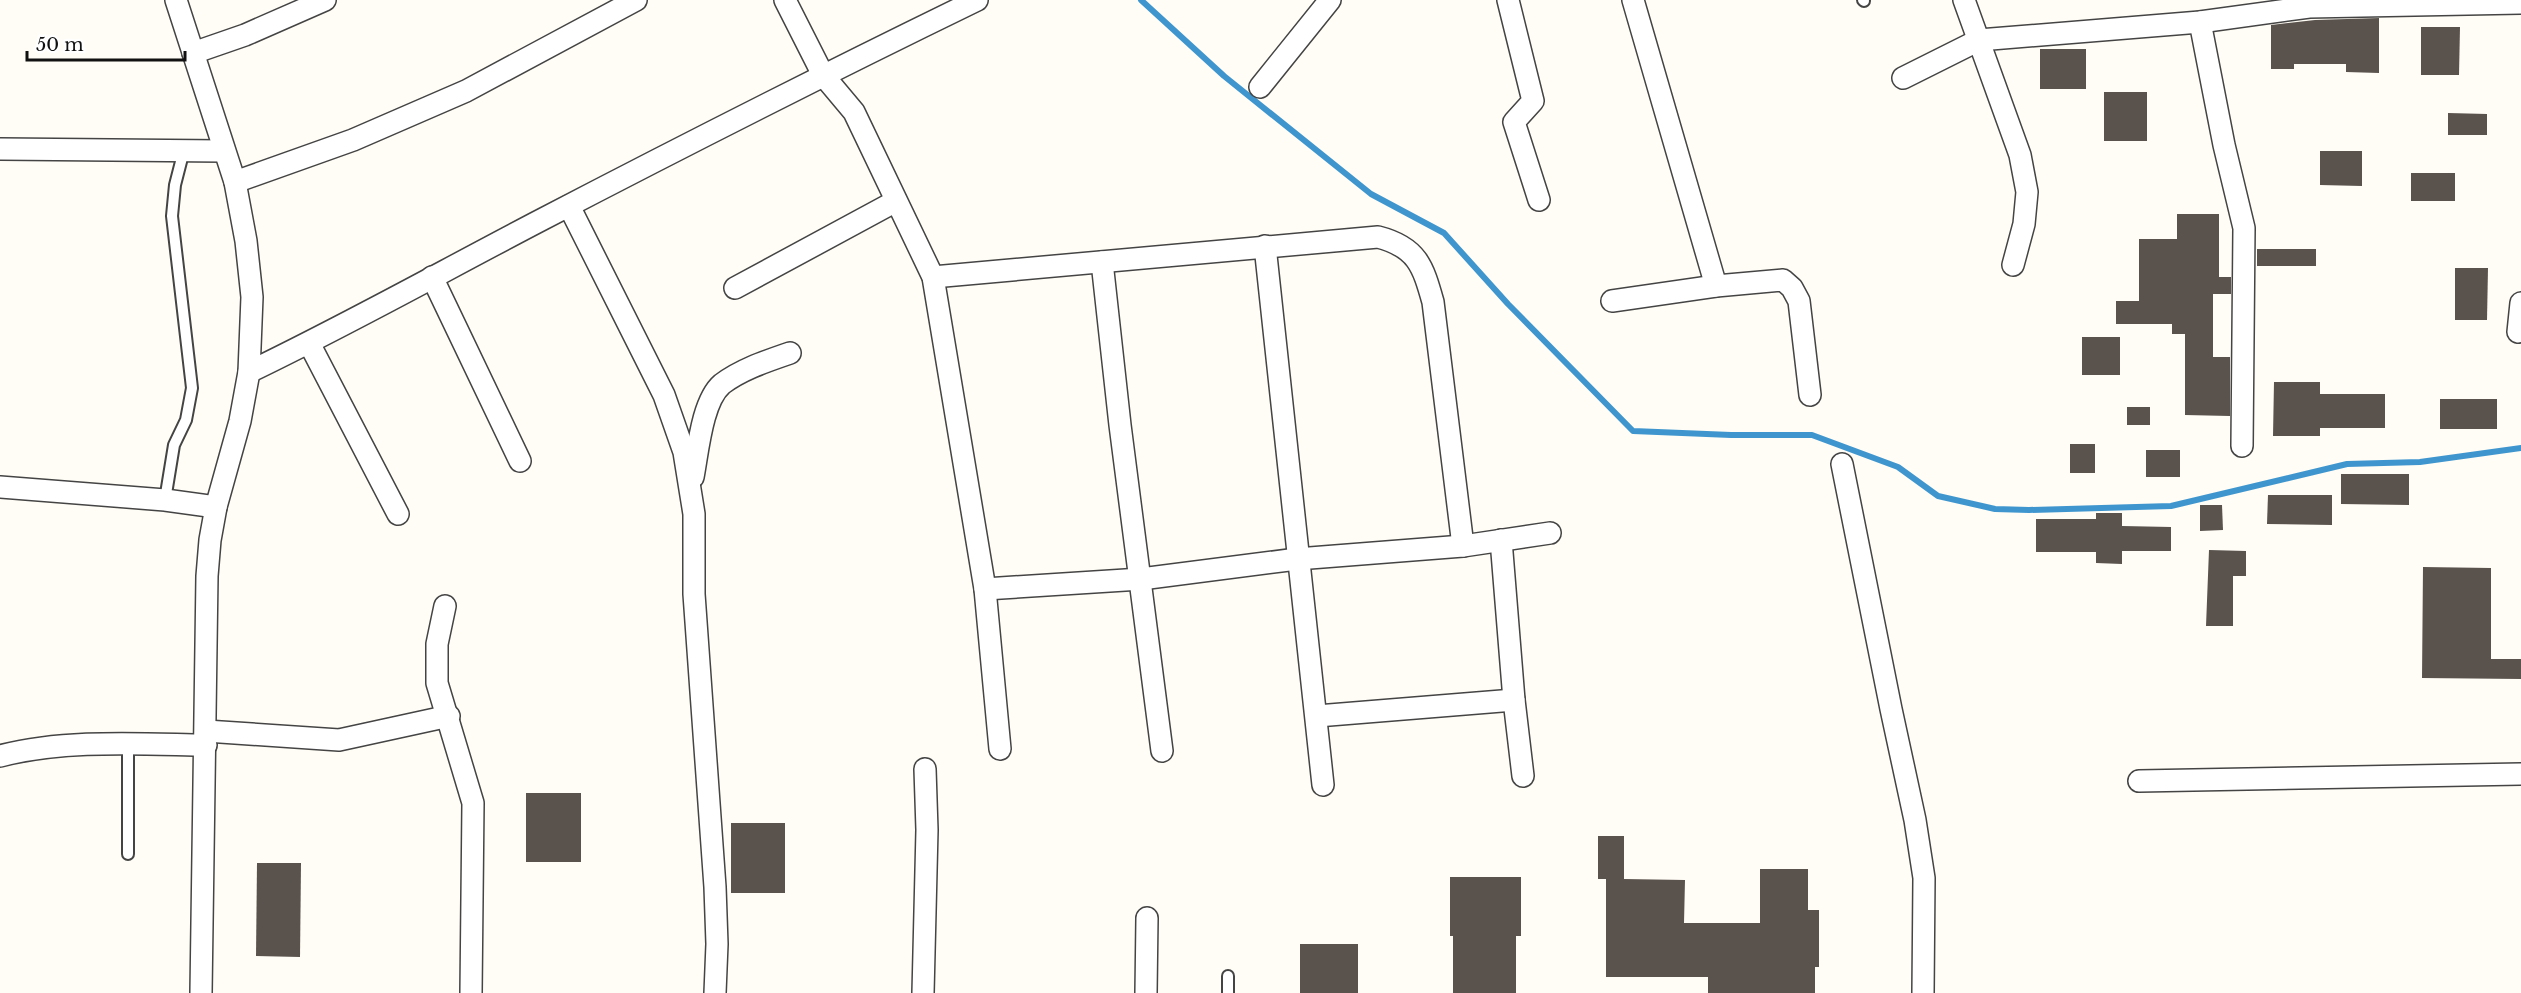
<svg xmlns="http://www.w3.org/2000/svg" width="2521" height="993" font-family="'Libre Baskerville',serif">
  <rect width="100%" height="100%" fill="#fffdf5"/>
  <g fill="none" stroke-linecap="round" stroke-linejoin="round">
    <polyline stroke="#3f96cf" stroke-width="6" points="1141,0 1224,76 1371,194 1444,233 1508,304 1633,431 1731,435 1812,435 1898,467 1938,496 1995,509 2029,510 2171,506 2347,464 2420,462 2521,448"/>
  </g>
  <g fill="#5a524d">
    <polygon points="2379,18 2379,73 2346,72 2346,64 2294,64 2294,69 2271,69 2271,25 2315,20"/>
    <polygon points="2421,27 2460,27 2459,75 2421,75"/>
    <rect x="2040" y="49" width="46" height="40"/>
    <rect x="2104" y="92" width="43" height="49"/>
    <polygon points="2448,113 2487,114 2487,135 2448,135"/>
    <polygon points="2320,151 2362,151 2362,186 2320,185"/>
    <rect x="2411" y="173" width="44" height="28"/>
    <polygon points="2177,214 2219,214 2219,277 2231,277 2231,294 2213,294 2213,357 2230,357 2230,416 2185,415 2185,334 2172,334 2172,324 2116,324 2116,301 2139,301 2139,239 2177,239"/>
    <rect x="2257" y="249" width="59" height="17"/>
    <polygon points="2455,268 2488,268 2487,320 2455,320"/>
    <rect x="2082" y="337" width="38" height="38"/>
    <polygon points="2274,382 2320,382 2320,394 2385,394 2385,428 2320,428 2320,436 2273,436"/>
    <rect x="2440" y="399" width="57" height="30"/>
    <rect x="2127" y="407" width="23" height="18"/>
    <rect x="2070" y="444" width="25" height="29"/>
    <rect x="2146" y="450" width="34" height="27"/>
    <polygon points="2341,474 2409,474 2409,505 2341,504"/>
    <polygon points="2268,495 2332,495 2332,525 2267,524"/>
    <polygon points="2200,505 2222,505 2223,530 2200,531"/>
    <polygon points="2096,513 2122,513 2122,526 2171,527 2171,551 2122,551 2122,564 2096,563 2096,552 2036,552 2036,519 2096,519"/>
    <polygon points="2209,550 2246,551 2246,576 2233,576 2233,626 2206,626"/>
    <polygon points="2423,567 2491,568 2491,659 2521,659 2521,679 2422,678"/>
    <rect x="526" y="793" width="55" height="69"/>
    <rect x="731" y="823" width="54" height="70"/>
    <polygon points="1598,836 1624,836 1624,879 1685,880 1684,923 1760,923 1760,869 1808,869 1808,910 1819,910 1819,967 1815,967 1815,993 1708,993 1708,977 1606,977 1606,879 1598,879"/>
    <polygon points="257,863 301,863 300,957 256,956"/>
    <polygon points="1450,877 1521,877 1521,936 1516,936 1516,993 1453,993 1453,936 1450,936"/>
    <rect x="1300" y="944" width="58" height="49"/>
  </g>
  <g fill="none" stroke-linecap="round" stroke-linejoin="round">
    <defs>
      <g id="service">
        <polyline points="1863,0 1864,1"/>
        <polyline points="165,500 174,445 186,420 192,388 172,216 175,185 184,150"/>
        <polyline points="128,744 128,854"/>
        <polyline points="1228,993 1228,976"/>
      </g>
      <g id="minor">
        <polyline points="176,0 235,182 246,241 252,297 249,372 240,421 216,507 210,540 207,576 201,993"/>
        <polyline points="785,0 823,75 854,112 933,277 985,589 1000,749"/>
        <polyline points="1508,0 1533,101 1514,122 1539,200"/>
        <polyline points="1633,0 1716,286"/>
        <polyline points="1964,0 2020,155 2027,192 2024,224 2013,265"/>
        <polyline points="2200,22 2224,145 2244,228 2242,446"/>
        <polyline points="193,53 245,35 325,0"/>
        <polyline points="1903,78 1979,40 2200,22 2309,7 2521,3"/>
        <polyline points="1260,87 1330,0"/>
        <polyline points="0,149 223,151"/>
        <polyline points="235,182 353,140 466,91 636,0"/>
        <polyline points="569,206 664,395 684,452 694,514 694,594 715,887 717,944 715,993"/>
        <polyline points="1265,246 1323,785"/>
        <polyline points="1102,262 1120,425 1162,751"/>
        <polyline points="432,277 520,461"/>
        <path d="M933,277l445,-40c39,10 45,29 55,65l30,244"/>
        <polyline points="735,288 896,201"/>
        <polyline points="1612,301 1716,286 1783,280 1792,288 1799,301 1810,395"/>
        <polyline points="2518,332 2521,303"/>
        <polyline points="309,343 398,514"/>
        <path d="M249,372c100,-48 196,-102 294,-153 144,-75 288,-148 434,-219"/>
        <polyline points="1842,464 1891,709 1915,820 1924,878 1923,993"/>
        <path d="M693,477c5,-26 9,-76 29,-93 20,-15 45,-23 68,-31"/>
        <polyline points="0,487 165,500 216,507"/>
        <polyline points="1501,540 1514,700 1523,776"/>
        <polyline points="985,589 1141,579 1297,559 1463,546 1550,533"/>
        <polyline points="445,606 437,644 437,683 473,803 471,993"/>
        <polyline points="1317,716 1514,700"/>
        <polyline points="206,731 339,740 449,716"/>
        <path d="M0,756c64,-17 140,-12 206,-11"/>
        <polyline points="2139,781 2521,774"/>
        <polyline points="923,993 927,830 925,769"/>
        <polyline points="1146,993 1147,918"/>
      </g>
    </defs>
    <use href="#service" stroke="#444" stroke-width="14"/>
    <use href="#minor" stroke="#444" stroke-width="24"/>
    <use href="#service" stroke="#fff" stroke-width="10"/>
    <use href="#minor" stroke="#fff" stroke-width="21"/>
  </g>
  <path d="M27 51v9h158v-9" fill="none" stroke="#111111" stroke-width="3"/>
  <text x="36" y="51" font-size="18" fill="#111111" stroke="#ffffff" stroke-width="4.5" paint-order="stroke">50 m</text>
</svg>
